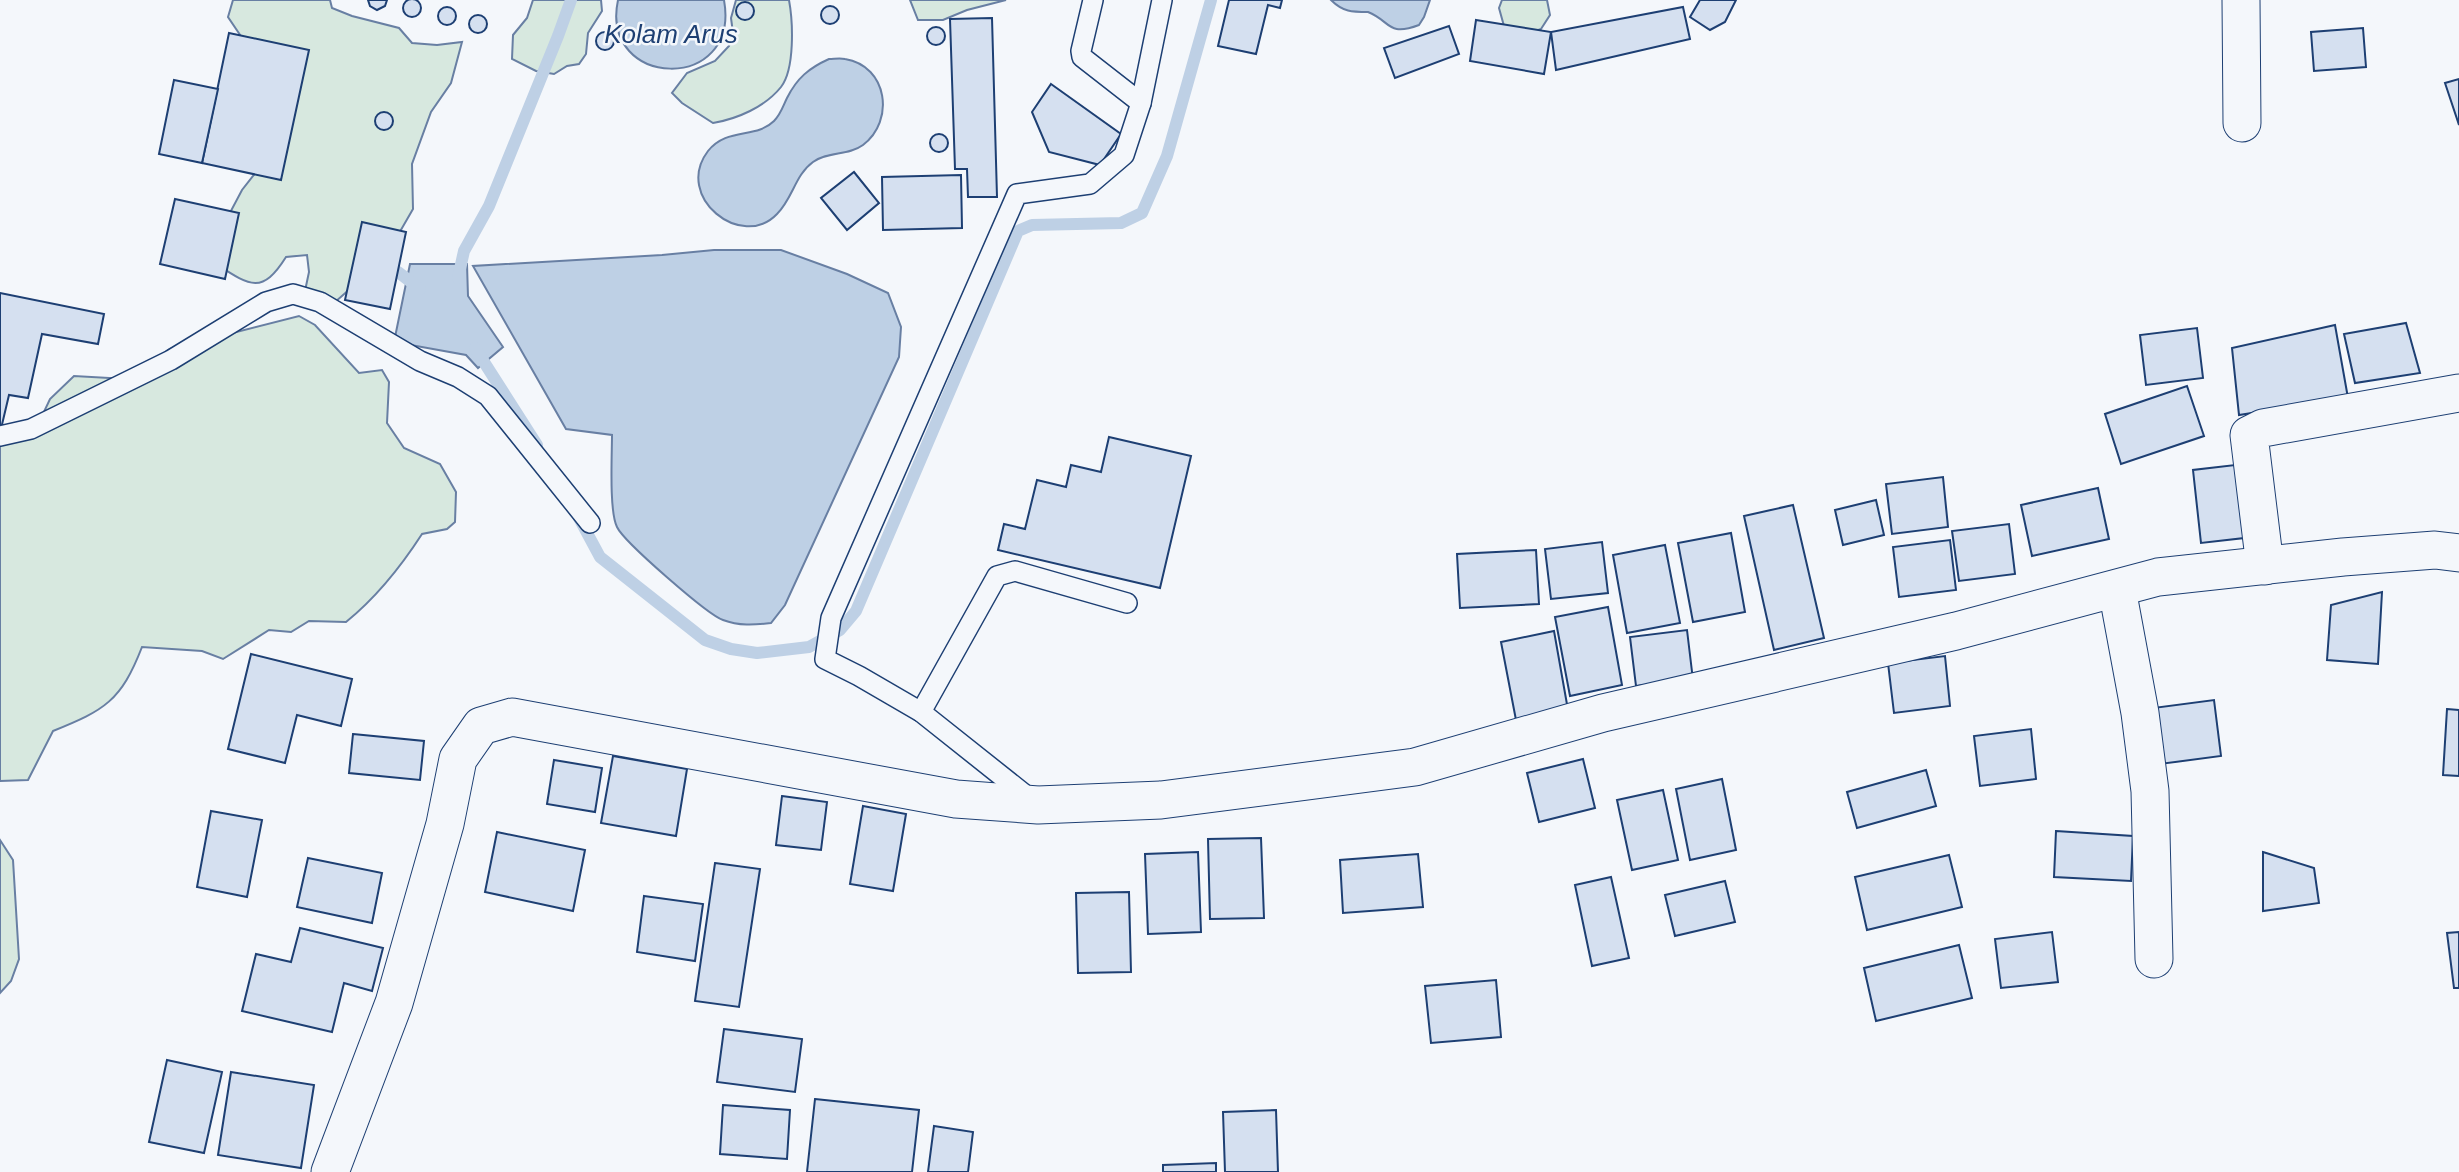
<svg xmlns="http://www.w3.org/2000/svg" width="2459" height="1172" font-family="Arial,sans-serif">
  <rect width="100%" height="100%" fill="#f4f7fb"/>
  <g fill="#d7e8df" stroke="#687fa3" stroke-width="2">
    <path d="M233,0h97l2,8 20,8 47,12 13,15 25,2 25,-3 -11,41 -20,29 -19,52 1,45 -19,33 -27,32 -41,36 -21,-19 4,-19 -2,-17 -21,2c-24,38 -36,29 -70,7l8,-40 18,-34 22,-28 -13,-111 -23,-34z"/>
    <polygon points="533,0 601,0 602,11 588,33 586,54 579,64 567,66 554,74 536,71 512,59 513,35 527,18"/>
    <path d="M736,0h53c4,22 6,69 -8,87 -16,20 -44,32 -68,36l-31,-20 -10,-10 15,-20 28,-12 14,-15 4,-13 -2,-15z"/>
    <polygon points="910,0 1006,0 967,10 943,20 918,20"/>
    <polygon points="1502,0 1547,0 1550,15 1541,29 1525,35 1504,26 1499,8"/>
    <path d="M299,316l16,9 44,48 23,-3 7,12 -2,41 17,25 36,16 16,28 -1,30 -8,7 -25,5c-22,34 -45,63 -76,88l-37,-1 -18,11 -22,-2 -46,29 -21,-8 -60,-4c-21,54 -37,63 -89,84l-25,49 -28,1v-341l33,-5 17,-36 24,-23 53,3 43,-30z"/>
    <polygon points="0,840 13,860 19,959 11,981 0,993"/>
  </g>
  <g fill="#bed0e5" stroke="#687fa3" stroke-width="2">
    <path d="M618,0h106c17,94 -125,89 -106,0z"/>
    <path d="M1331,0h99l-6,17 -5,8c-32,12 -28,-4 -51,-13 -16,0 -25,0 -37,-12z"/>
    <path d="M829,59c5,0 11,-1 16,0 43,7 50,62 18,86 -15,11 -35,6 -50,17 -18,13 -20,36 -36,52 -35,37 -104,-17 -69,-63 19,-24 48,-12 66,-30 7,-7 9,-15 13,-23 10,-20 22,-30 42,-39z"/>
    <path d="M714,250h67l66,24 41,19 13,34 -2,30 -114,248 -14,18c-17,2 -32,3 -48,-3 -15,-5 -99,-78 -106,-93 -8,-16 -5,-72 -5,-92l-46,-6 -93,-163 189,-11z"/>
    <polygon points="410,264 467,264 468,296 503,347 478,368 466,355 394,342"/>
  </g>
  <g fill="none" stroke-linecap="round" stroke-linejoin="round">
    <g stroke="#bed0e5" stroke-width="12">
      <polyline points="398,272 420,289"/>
      <polyline points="458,278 464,251 489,206 558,36 571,0"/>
      <polyline points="475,348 537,445"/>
      <polyline points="579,518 600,557 705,640 731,649 757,653 809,647 840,630 856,611 1018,231 1032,225 1121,223 1142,213 1167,156 1211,0"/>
    </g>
  </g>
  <g fill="#d5e0f0" stroke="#1d3f73" stroke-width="2">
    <circle cx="412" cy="8" r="9"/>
    <polygon points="368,0 387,0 385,6 377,10 370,6"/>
    <polygon points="1229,0 1282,0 1280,8 1268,5 1256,54 1218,46"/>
    <polygon points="1700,0 1736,0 1725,22 1710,30 1690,17"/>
    <circle cx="745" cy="11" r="9"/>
    <circle cx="830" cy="15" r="9"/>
    <circle cx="447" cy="16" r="9"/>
    <polygon points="1683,7 1690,39 1556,70 1551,32"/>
    <circle cx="478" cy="24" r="9"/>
    <polygon points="992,18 997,197 968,197 967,169 955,169 950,19"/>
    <polygon points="1476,20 1551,32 1544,74 1470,61"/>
    <polygon points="1449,26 1459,54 1395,78 1384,48"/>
    <circle cx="936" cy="36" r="9"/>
    <polygon points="2363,28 2366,67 2314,71 2311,32"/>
    <circle cx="605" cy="41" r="9"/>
    <polygon points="229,33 309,50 281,180 202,163"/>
    <polygon points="2459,79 2459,125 2445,83"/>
    <polygon points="174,80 218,89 202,163 159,154"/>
    <polygon points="1051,84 1121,134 1100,165 1049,152 1032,112"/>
    <circle cx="384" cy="121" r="9"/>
    <circle cx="939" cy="143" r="9"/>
    <polygon points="854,172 879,203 847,230 821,198"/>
    <polygon points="961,175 962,228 883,230 882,177"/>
    <polygon points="175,199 239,213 225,279 160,264"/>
    <polygon points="362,222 406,232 390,309 345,300"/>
    <polygon points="0,293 104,314 98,344 42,334 28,398 9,395 0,433"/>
    <polygon points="2406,323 2420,373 2355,383 2344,334"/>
    <polygon points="2335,325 2348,398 2239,415 2232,348"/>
    <polygon points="2197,328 2203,378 2146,385 2140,335"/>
    <polygon points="2187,386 2204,436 2121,464 2105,414"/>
    <polygon points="1109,437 1191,456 1160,588 998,550 1004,524 1025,529 1037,480 1066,487 1071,465 1101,472"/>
    <polygon points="2235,465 2244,538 2201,543 2193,470"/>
    <polygon points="1943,477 1948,527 1892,534 1886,484"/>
    <polygon points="2098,488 2109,539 2032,556 2021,505"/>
    <polygon points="1876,500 1884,535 1843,545 1835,510"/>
    <polygon points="1793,505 1824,638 1774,650 1744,516"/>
    <polygon points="2009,524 2015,574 1959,581 1952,531"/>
    <polygon points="1731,533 1745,612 1693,622 1678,543"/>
    <polygon points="1950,540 1956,590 1899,597 1893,547"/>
    <polygon points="1602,542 1608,593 1551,599 1545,549"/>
    <polygon points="1665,545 1680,623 1627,633 1613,555"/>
    <polygon points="1536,550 1539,604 1460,608 1457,554"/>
    <polygon points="2382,592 2378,664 2327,660 2331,605"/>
    <polygon points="1608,607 1622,685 1570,696 1555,617"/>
    <polygon points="1687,630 1693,680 1636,686 1630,637"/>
    <polygon points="1554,631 1568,710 1516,720 1501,642"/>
    <polygon points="251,654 352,679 341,726 297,715 285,763 228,749"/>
    <polygon points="1945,656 1950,706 1894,713 1888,663"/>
    <polygon points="2214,700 2221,756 2160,764 2153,708"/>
    <polygon points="2447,709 2459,710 2459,776 2443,775"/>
    <polygon points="2031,729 2036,779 1980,786 1974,736"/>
    <polygon points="353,734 424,741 420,780 349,773"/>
    <polygon points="613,756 687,769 676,836 601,823"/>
    <polygon points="1583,759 1595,808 1539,822 1527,773"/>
    <polygon points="554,760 602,768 595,812 547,804"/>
    <polygon points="1926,770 1936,806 1857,828 1847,792"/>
    <polygon points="1722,779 1736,850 1690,860 1676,789"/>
    <polygon points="1663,790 1678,860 1632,870 1617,800"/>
    <polygon points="782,796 827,802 821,850 776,845"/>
    <polygon points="863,806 906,814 893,891 850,884"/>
    <polygon points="211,811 262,820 247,897 197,887"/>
    <polygon points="2056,831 2133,836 2131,881 2054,877"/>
    <polygon points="497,832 585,850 573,911 485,892"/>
    <polygon points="1261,838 1264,918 1210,919 1208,839"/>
    <polygon points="1198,852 1201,932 1148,934 1145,854"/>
    <polygon points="2263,852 2314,868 2319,903 2263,911"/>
    <polygon points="1418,854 1423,907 1343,913 1340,860"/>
    <polygon points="1949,855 1962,907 1867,930 1855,877"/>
    <polygon points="308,858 382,873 372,923 297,907"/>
    <polygon points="715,863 760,869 739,1007 695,1001"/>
    <polygon points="1611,877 1629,958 1592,966 1575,885"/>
    <polygon points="1725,881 1735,922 1675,936 1665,895"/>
    <polygon points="1129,892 1131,972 1078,973 1076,893"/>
    <polygon points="644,896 703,904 695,961 637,952"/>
    <polygon points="300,928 383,948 372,991 344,983 332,1032 242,1011 256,954 291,962"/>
    <polygon points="2052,932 2058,982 2001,988 1995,939"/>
    <polygon points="2459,932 2459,988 2454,988 2447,933"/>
    <polygon points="1959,945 1972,998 1876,1021 1864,968"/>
    <polygon points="1496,980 1501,1037 1431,1043 1425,986"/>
    <polygon points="724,1029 802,1039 795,1092 717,1082"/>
    <polygon points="167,1060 222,1072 204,1153 149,1142"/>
    <polygon points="231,1072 314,1085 301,1168 218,1155"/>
    <polygon points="815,1099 919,1110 912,1172 807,1172"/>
    <polygon points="723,1105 790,1110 787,1159 720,1154"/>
    <polygon points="1276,1110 1278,1172 1225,1172 1223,1112"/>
    <polygon points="934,1126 973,1132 968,1172 928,1172"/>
    <polygon points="1216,1163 1216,1172 1163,1172 1163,1165"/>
  </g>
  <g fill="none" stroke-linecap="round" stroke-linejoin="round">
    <defs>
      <g id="service">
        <polyline points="1093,0 1081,51 1082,57 1141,103"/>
        <polyline points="0,436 31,429 171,360 266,302 293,294 320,302 420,361 458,377 488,396 590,523"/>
        <polyline points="921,712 997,576 1015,571 1127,603"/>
        <polyline points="1033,801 921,712 859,676 825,659 831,618 1017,194 1090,184 1124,155 1141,103 1162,0"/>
      </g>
      <g id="minor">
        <polyline points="2241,0 2242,123"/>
        <polyline points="2265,566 2249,435 2263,428 2459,393"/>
        <polyline points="2117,589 2140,713 2150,791 2154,959"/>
        <polyline points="330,1172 394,1003 445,824 458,759 481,726 512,717 956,799 1038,805 1161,800 1415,767 1603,713 1956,631 2158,577 2343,557 2435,550 2459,553"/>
      </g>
    </defs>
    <use href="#service" stroke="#1d3f73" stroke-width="22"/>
    <use href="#minor" stroke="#1d3f73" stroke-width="39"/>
    <use href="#service" stroke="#f4f7fb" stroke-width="19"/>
    <use href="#minor" stroke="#f4f7fb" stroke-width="37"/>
  </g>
  <g text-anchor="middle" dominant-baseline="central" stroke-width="5" stroke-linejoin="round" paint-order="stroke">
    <g font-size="26" font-style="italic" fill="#1d3f73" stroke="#f4f7fb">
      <text x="671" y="34">Kolam Arus</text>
    </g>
  </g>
</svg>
